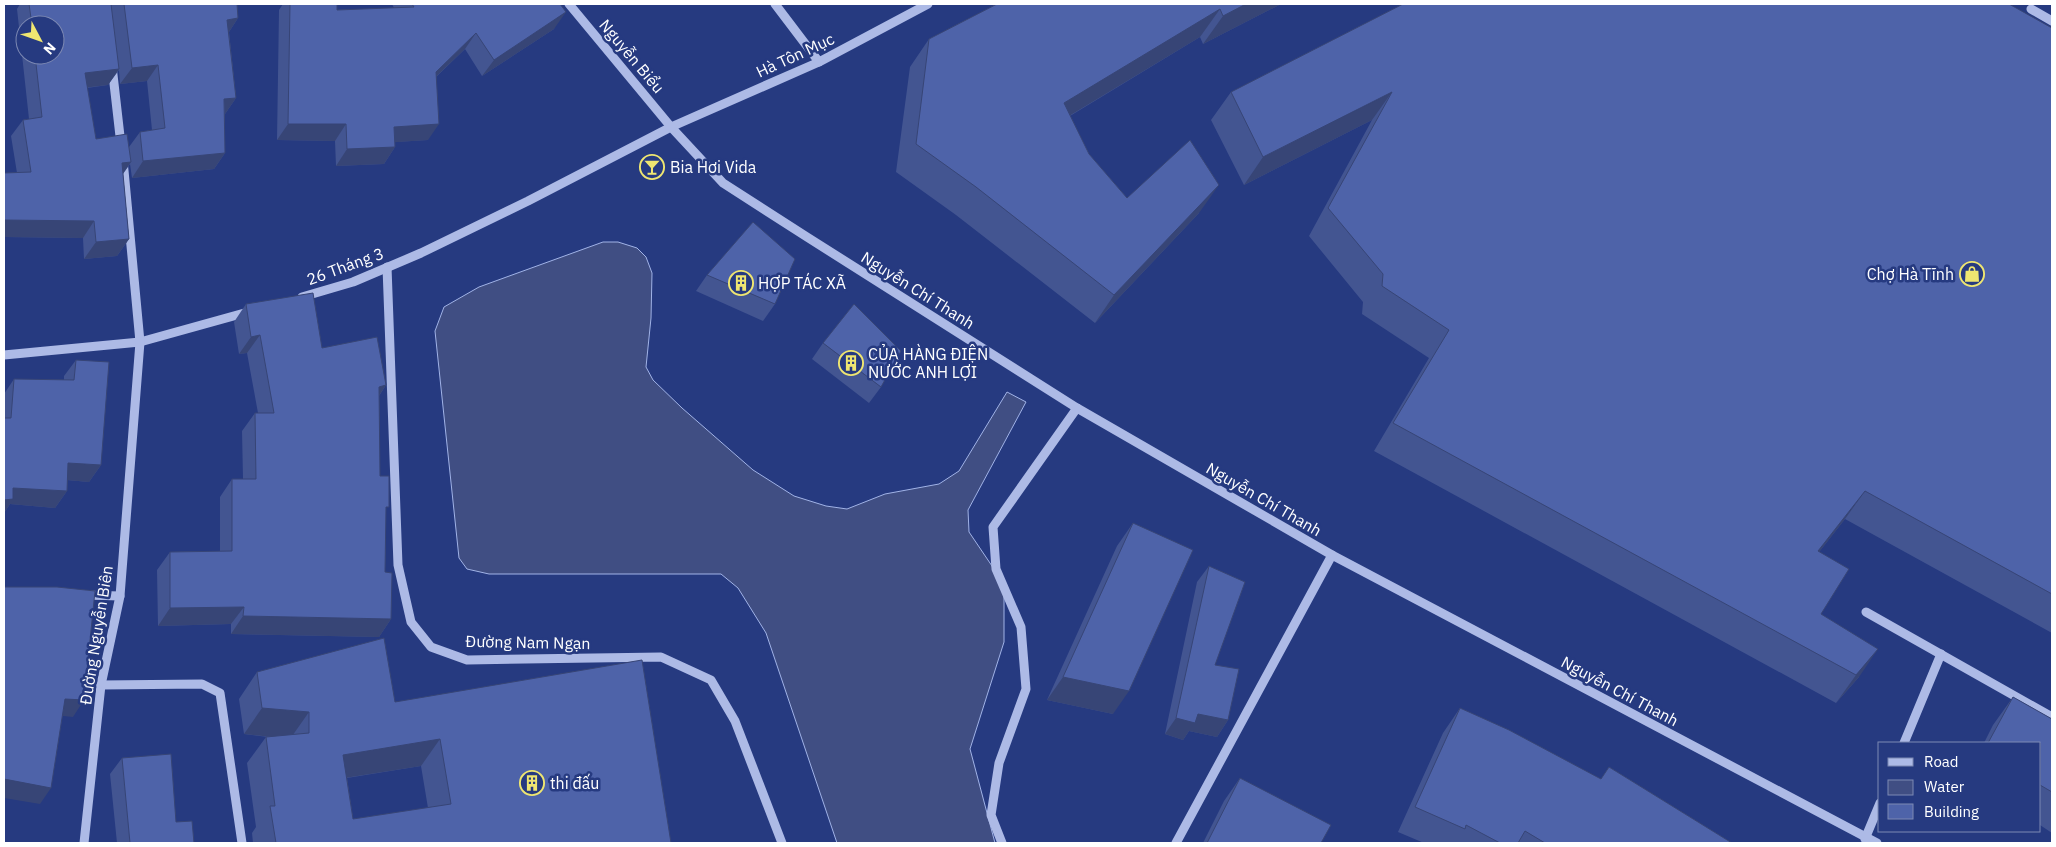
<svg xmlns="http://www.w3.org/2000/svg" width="2056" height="847" font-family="'IBM Plex Sans',sans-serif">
  <rect width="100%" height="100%" fill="#263a80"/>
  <polygon fill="#404e83" stroke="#a1b3e7" points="603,242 618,242 637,248 646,257 652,273 651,318 646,367 653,380 682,408 753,470 794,496 826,506 847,509 885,494 939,484 959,471 1007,392 1026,402 968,510 969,532 992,566 1004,592 1004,642 970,749 995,843 837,843 766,633 738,588 721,574 489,574 467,569 459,558 435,331 444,307 479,287"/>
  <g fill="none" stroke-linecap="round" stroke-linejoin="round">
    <g stroke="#adbae6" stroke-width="9">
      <polyline points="569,4 671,127 723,183 807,237 1077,408 1332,555 1877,843"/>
      <polyline points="775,4 819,62"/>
      <polyline points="2031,9 2052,21"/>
      <polyline points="112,66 121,145"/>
      <polyline points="387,267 398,565 411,622 431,647 467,660 661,657 711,680 735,721 782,843"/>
      <polyline points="302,297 353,282 421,253 528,201 671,127 819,62 928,4"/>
      <polyline points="4,355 140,342 248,312"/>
      <polyline points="85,595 120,596"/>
      <polyline points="1866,612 2052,717"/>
      <polyline points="101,685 202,684 220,693 242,843"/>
      <polyline points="1904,743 1941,654"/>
      <polyline points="1865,839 1880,803"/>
      <polyline points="84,843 101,685 120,596 140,342 123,160"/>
      <polyline points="1002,843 991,815 999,763 1026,689 1021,627 996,569 993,527 1077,408"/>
      <polyline points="1176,843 1332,555"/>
    </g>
  </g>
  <g fill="#435591" fill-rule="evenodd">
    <path d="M20,4h217l1,14 -9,14 7,66 -11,16v39l-11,16 -82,9 -2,-14 -7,10 6,65 -12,17 -33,3 -1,-21 -79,-1v-64h13l-6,-37 12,-16 6,-1 -12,-110zM25,25h30v30h-30zM119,70l1,14 27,-3 5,49 -12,2 -11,15 -33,-8 -9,-51 21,-3z"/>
    <polygon points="283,4 337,4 337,10 394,8 392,4 560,4 554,29 482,76 465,49 436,77 428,140 395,142 395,147 384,164 336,166 335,141 277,140 279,10"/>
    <polygon points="997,4 1281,4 1203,44 1200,37 1070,116 1089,154 1127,198 1199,213 1095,323 956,215 896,172 910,67 929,39"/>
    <polygon points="2052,28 2052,633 1845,519 1819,552 1821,614 1859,677 1836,703 1374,451 1429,358 1362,314 1363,302 1309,236 1372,120 1244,185 1211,120 1231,92"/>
    <polygon points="707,275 775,304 763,321 696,291"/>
    <polygon points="246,304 386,385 379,396 380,476 386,511 385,572 391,619 379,637 231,634 231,624 158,626 157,570 170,552 220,551 220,497 232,479 243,479 242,431 255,413 258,413 247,353 239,354 234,322"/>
    <polygon points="823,343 881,387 869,403 812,359"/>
    <polygon points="76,360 101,465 89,482 67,480 67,491 55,508 10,504 4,513 4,394 14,379 64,380 64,376"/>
    <polygon points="1133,523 1113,714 1047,700 1117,546"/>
    <polygon points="1209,566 1215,665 1228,720 1217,737 1189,731 1183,740 1165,734 1197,582"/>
    <path d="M257,672l138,30 276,141h-418l-1,-10 4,-6 -9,-64 19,-26h2l-24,-3 -5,-35zM421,766l7,42 -75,11 -6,-41z"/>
    <polygon points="2013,697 2052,719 2052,833 2040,825 2040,743 1984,743 1993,725"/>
    <polygon points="1460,708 1601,779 1609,767 1732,843 1424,843 1398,832 1443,733"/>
    <polygon points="122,758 176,822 194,843 117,843 110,774"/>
    <polygon points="1240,778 1321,843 1203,843 1224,801"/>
  </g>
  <g fill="#374576">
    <polygon points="1246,4 1281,4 1203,44 1223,16"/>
    <polygon points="1220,9 1200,37 1044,131 1064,103"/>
    <polygon points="566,12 554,29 482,76 494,60"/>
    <polygon points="238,18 227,35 227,20"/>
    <polygon points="476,33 465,49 424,88 436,72"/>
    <polygon points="158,65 147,81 120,84 132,68"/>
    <polygon points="119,69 108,85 73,89 85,73"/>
    <polygon points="1392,92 1372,120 1244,185 1263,157"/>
    <polygon points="236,98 225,114 224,99"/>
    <polygon points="288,124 346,124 335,141 277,140"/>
    <polygon points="439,124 428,140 383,143 394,127"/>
    <polygon points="395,147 384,164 336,166 347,149"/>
    <polygon points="225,153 214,169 132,178 143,161"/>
    <polygon points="131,162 119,179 122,163"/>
    <polygon points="1219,185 1199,213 1095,323 1114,295"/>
    <polygon points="4,220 94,221 83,238 4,237"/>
    <polygon points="129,239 117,256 84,259 96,242"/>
    <polygon points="260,335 247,353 239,354 251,337"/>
    <polygon points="386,385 374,403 379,387"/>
    <polygon points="68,463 101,465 89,482 56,479"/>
    <polygon points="13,488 67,491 55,508 10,504 4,513 4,500"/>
    <polygon points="1865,491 1845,519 1798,579 1818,551"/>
    <polygon points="244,607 231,624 158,626 170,608"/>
    <polygon points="243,616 391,619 379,637 231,634"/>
    <polygon points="1878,649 1859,677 1836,703 1856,675"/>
    <polygon points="1063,677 1129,691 1113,714 1047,700"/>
    <polygon points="65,699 84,700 73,717 54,715"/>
    <polygon points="262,708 309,712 290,739 244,734"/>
    <polygon points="1198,714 1228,720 1217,737 1189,731 1183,740 1165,734 1176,718"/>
    <polygon points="440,739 421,766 325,781 343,755"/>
    <polygon points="4,779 51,788 40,804 4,798"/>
  </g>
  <g fill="#4e63a9" stroke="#374576" fill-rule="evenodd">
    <polygon points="29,4 111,4 119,69 85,73 96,139 127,134 131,162 122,163 129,239 96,242 94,221 4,220 4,173 31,172 23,120 42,117 35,55 55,55 55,25 32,25"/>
    <polygon points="124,4 237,4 238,18 227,20 236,98 224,99 225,153 143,161 140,132 165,128 158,65 132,68"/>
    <polygon points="290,4 337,4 337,10 414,7 412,4 560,4 566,12 494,60 476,33 436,72 439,124 394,127 395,147 347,149 346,124 288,124"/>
    <polygon points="997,4 1246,4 1223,16 1220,9 1064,103 1089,154 1127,198 1190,140 1219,185 1114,295 976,187 916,144 929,39"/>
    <polygon points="1403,4 2009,4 2052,28 2052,594 1865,491 1818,551 1849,569 1821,614 1878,649 1856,675 1393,423 1449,330 1382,286 1383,274 1328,208 1392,92 1263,157 1231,92"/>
    <polygon points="753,222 795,259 775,304 707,275"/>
    <polygon points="313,293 322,348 377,337 386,385 379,387 380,476 389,476 389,507 386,507 385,572 392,573 391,619 243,616 244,607 170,608 170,552 232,551 232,479 256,479 255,413 274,413 260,335 251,337 246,304"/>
    <polygon points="854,304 901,351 881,387 823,343"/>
    <polygon points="76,360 109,362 101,465 68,463 67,491 13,488 13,499 4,500 4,418 11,418 14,379 74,380"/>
    <polygon points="1133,523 1193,550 1129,691 1063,677"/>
    <polygon points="1209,566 1245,582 1215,665 1239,669 1228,720 1198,714 1195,723 1176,718"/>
    <polygon points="4,587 57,587 95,591 84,700 65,699 51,788 4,779"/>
    <path d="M384,638l11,64 247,-42 29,183h-395l-6,-37h5l-9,-69 43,-4v-21l-47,-4 -5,-36zM440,739l11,65 -98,15 -10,-64z"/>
    <polygon points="2013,697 2052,719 2052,792 2040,785 2040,743 1988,743"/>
    <polygon points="1460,708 1509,730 1601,779 1609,767 1732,843 1545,843 1525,831 1518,843 1500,843 1466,825 1465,829 1415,807"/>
    <polygon points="171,754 176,822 192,821 194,843 130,843 122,758"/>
    <polygon points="1240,778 1331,825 1321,843 1207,843"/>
  </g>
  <defs>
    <symbol id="bar-ring" viewBox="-11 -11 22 22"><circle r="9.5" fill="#263a80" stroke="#efe671" stroke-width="1.5"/><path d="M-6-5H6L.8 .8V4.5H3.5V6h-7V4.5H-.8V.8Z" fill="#efe671"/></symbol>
    <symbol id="shop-ring" viewBox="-11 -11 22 22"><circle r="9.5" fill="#263a80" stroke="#efe671" stroke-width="1.5"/><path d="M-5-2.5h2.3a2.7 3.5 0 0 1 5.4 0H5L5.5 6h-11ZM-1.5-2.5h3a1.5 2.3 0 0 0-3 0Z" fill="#efe671"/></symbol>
    <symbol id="building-ring" viewBox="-11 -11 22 22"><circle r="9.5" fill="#263a80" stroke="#efe671" stroke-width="1.5"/><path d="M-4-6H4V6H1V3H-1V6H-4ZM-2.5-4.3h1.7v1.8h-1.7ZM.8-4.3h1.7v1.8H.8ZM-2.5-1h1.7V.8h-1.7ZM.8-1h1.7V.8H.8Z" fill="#efe671"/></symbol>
  </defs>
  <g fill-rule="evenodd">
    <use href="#bar-ring" x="638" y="153" width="28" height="28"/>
    <use href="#shop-ring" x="1958" y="260" width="28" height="28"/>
    <use href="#building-ring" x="727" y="269" width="28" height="28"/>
    <use href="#building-ring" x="837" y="349" width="28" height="28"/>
    <use href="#building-ring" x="518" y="769" width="28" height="28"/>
  </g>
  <g text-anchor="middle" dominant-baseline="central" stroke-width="5" stroke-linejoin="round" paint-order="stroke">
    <g font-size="16" fill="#fff" stroke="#263a80">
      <text transform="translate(795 55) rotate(-25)">Hà Tôn Mục</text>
      <text transform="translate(632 56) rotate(50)">Nguyễn Biểu</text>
      <text transform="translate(345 266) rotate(-20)">26 Tháng 3</text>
      <text transform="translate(918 290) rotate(32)">Nguyễn Chí Thanh</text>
      <text transform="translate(1264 499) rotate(30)">Nguyễn Chí Thanh</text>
      <text transform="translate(96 635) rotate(-81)">Đường Nguyễn Biên</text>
      <text transform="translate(528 642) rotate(1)">Đường Nam Ngạn</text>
      <text transform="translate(1620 691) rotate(28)">Nguyễn Chí Thanh</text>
    </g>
    <g font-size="16" fill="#fff" stroke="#263a80" text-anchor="start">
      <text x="670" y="167">Bia Hơi Vida</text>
      <text x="1954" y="274" text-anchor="end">Chợ Hà Tĩnh</text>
      <text x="758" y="283">HỢP TÁC XÃ</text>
      <text x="868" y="354">CỦA HÀNG ĐIỆN<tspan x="868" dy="18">NƯỚC ANH LỢI</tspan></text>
      <text x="550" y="783">thi đấu</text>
    </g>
  </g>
  <rect width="2056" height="847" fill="none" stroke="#ffffff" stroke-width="10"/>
  <rect x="1878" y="742" width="162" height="90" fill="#263a80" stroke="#7d89b3"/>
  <rect x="1888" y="758" width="25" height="8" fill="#adbae6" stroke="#7d89b3"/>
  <text x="1924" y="767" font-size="15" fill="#ffffff">Road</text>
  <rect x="1888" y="780" width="25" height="15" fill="#404e83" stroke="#7d89b3"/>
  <text x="1924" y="792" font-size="15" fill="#ffffff">Water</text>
  <rect x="1888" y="804" width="25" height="15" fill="#4e63a9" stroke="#7d89b3"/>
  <text x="1924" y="817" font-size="15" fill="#ffffff">Building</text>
  <g transform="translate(40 40) rotate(131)"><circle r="24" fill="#263a80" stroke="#7d89b3"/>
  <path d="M0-4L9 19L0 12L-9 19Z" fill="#efe671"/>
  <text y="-8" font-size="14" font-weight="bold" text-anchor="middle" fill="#ffffff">N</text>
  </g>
</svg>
